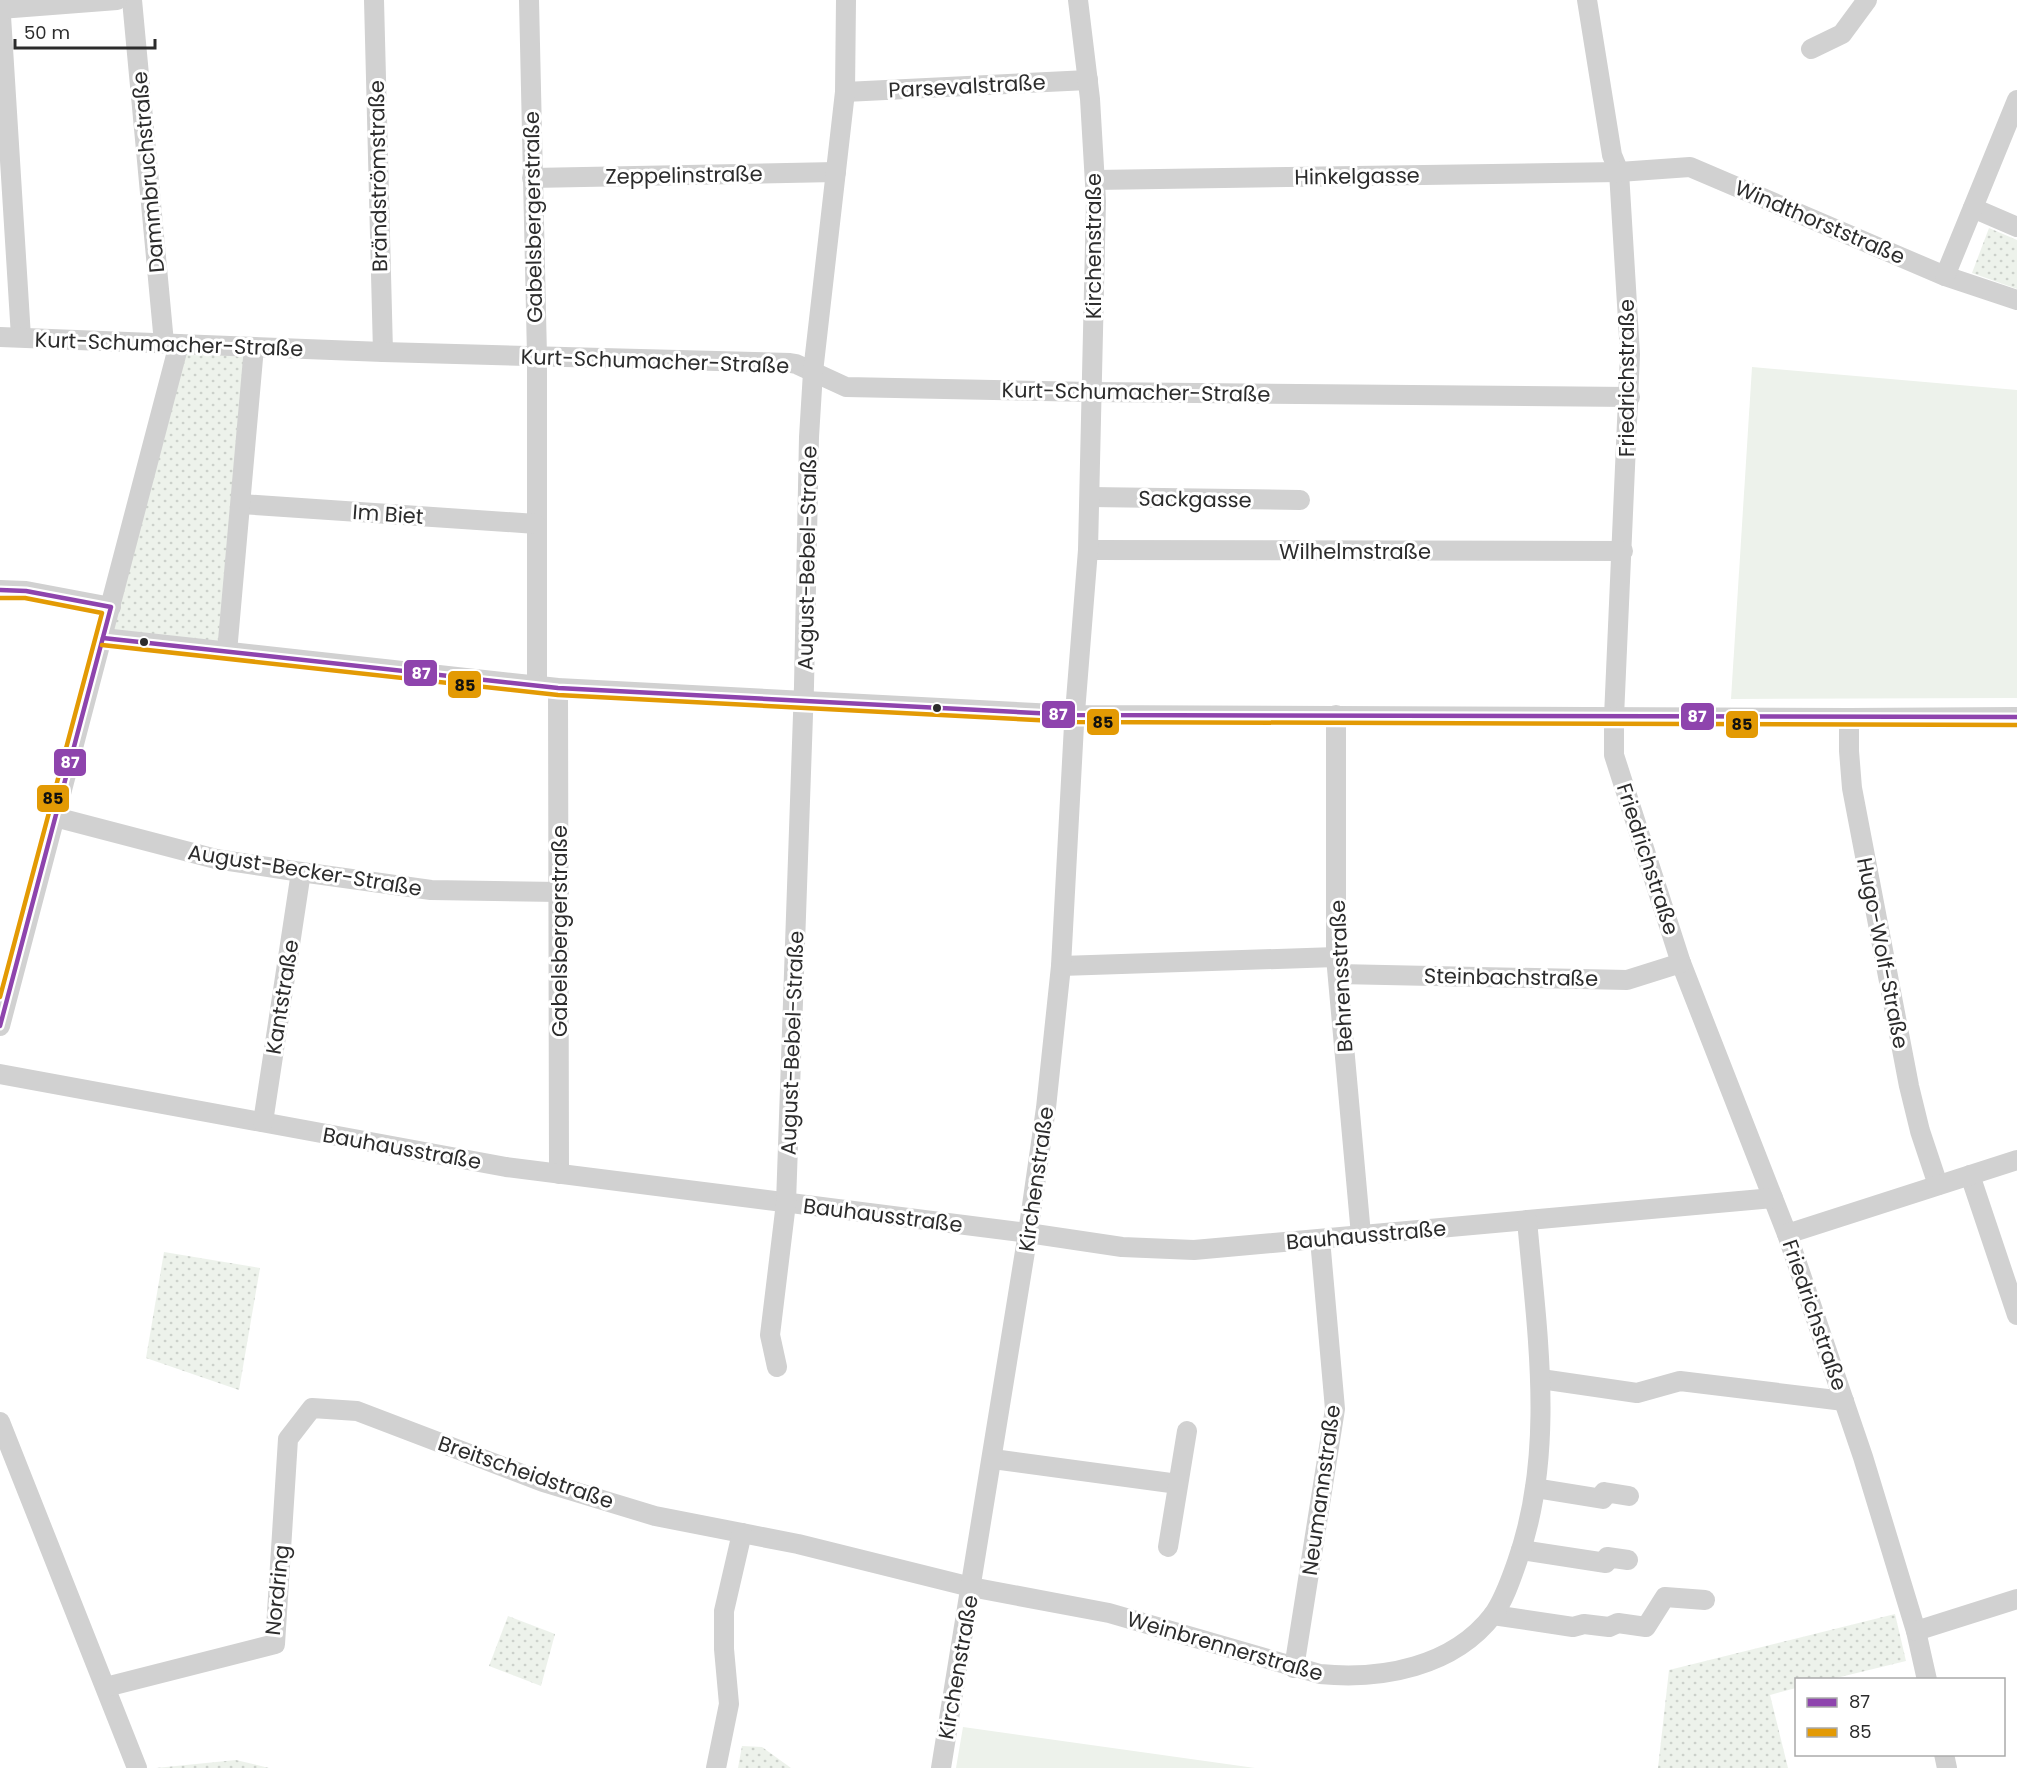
<svg xmlns="http://www.w3.org/2000/svg" width="2017" height="1768" font-family="Poppins,sans-serif">
  <defs>
    <pattern id="green-dots" width="8" height="8" patternUnits="userSpaceOnUse" patternTransform="scale(1.5)"><rect width="8" height="8" fill="#edf2eb"/><path d="M2 2h.1M6 6h.1" fill="none" stroke="#cbd0ca" stroke-width="1.8" stroke-linecap="round"/></pattern>
  </defs>
  <rect width="100%" height="100%" fill="#fff"/>
  <g fill="url(#green-dots)">
    <polygon points="1989,228 2017,240 2017,289 1972,273"/>
    <polygon points="184,352 248,353 223,645 110,632"/>
    <polygon points="164,1252 260,1268 239,1390 146,1358"/>
    <polygon points="1895,1614 1906,1661 1832,1679 1796,1680 1796,1688 1770,1695 1788,1768 1658,1768 1669,1670"/>
    <polygon points="508,1616 555,1634 541,1686 489,1666"/>
    <polygon points="742,1746 762,1747 791,1768 738,1768"/>
    <polygon points="236,1760 269,1768 156,1768"/>
  </g>
  <g fill="#edf2eb">
    <polygon points="1752,367 2017,390 2017,698 1731,699"/>
    <polygon points="963,1727 1255,1768 956,1768"/>
  </g>
  <g fill="none" stroke-linecap="round" stroke-linejoin="round">
    <g stroke="#d1d1d1" stroke-width="20">
      <polyline points="0,0 21,337"/>
      <polyline points="132,0 164,343"/>
      <polyline points="374,0 383,352"/>
      <polyline points="529,0 537,356 537,686"/>
      <polyline points="1587,0 1612,155 1619,172 1630,354 1614,717 1614,755 1681,963 1787,1234 1863,1457 1916,1631 1927,1680"/>
      <polyline points="0,9 117,0"/>
      <polyline points="1811,49 1842,34 1867,0"/>
      <polyline points="845,92 1088,80"/>
      <polyline points="532,178 836,172"/>
      <polyline points="1095,180 1619,172 1690,167 1945,276 2017,300"/>
      <polyline points="1973,208 2017,227"/>
      <polyline points="1945,276 2017,100"/>
      <polyline points="0,337 383,352 790,363 796,364 846,387 1092,392 1630,397"/>
      <polyline points="1090,497 1300,500"/>
      <polyline points="241,504 536,524"/>
      <polyline points="1088,550 1623,551"/>
      <polyline points="0,590 26,591 111,607"/>
      <polyline points="103,638 558,688 1075,715 1849,718 2017,717"/>
      <polyline points="227,652 254,347"/>
      <polyline points="558,688 559,1174"/>
      <polyline points="1336,715 1336,957 1361,1235"/>
      <polyline points="1849,718 1849,751 1852,788 1909,1086 1920,1131 1938,1185"/>
      <polyline points="55,817 216,859 301,872 431,890 559,892"/>
      <polyline points="1061,966 1336,957"/>
      <polyline points="1338,974 1627,980 1681,963"/>
      <polyline points="0,1026 179,344"/>
      <polyline points="0,1074 506,1167 1028,1233 1122,1247 1194,1250 1773,1198"/>
      <polyline points="263,1122 301,872"/>
      <polyline points="1970,1175 2017,1315"/>
      <polyline points="1787,1234 2017,1160"/>
      <polyline points="777,1367 770,1335 786,1203 804,686 809,437 813,372 845,92 846,0"/>
      <polyline points="1541,1379 1637,1393 1680,1381 1844,1401"/>
      <polyline points="0,1422 137,1768"/>
      <polyline points="993,1459 1178,1484"/>
      <polyline points="1535,1488 1603,1499 1604,1492 1629,1496"/>
      <polyline points="1168,1547 1187,1431"/>
      <polyline points="1521,1550 1606,1563 1607,1557 1628,1560"/>
      <polyline points="1493,1615 1573,1627 1584,1624 1609,1627 1618,1623 1646,1627 1665,1597 1705,1600"/>
      <polyline points="1916,1631 2017,1599"/>
      <polyline points="1294,1668 1335,1409 1320,1239"/>
      <path d="M106,1687l169,-43 13,-205 24,-31 45,3 186,71 112,34 143,28 173,43 138,26 211,61c62,6 133,-7 173,-59 11,-15 18,-36 24,-53 39,-110 20,-229 10,-342"/>
      <polyline points="1944,1754 1947,1768"/>
      <polyline points="716,1768 729,1704 724,1649 724,1611 742,1533"/>
      <polyline points="941,1768 1028,1233 1046,1108 1061,966 1074,725 1088,550 1096,201 1090,99 1078,0"/>
    </g>
    <defs>
      <g id="bus-1">
        <polyline points="0,590 26,591 111,607 0,1026"/>
        <polyline points="103,638 558,688 1075,715 2017,717"/>
      </g>
      <g id="bus-2">
        <polyline points="0,598 25,598 102,613 0,997"/>
        <polyline points="102,645 558,695 1075,722 2017,725"/>
      </g>
    </defs>
    <use href="#bus-1" stroke="#fff" stroke-width="9"/>
    <use href="#bus-2" stroke="#fff" stroke-width="9"/>
    <use href="#bus-1" stroke="#8e44ad" stroke-width="4.5"/>
    <use href="#bus-2" stroke="#e39a04" stroke-width="4.5"/>
  </g>
  <g fill="#2c2c2c" stroke="#fff" stroke-width="2">
    <circle cx="144" cy="642" r="5"/>
    <circle cx="937" cy="708" r="5"/>
  </g>
  <g text-anchor="middle" dominant-baseline="central" stroke-width="6" stroke-linejoin="round" paint-order="stroke">
    <g font-size="21" fill="#2c2c2c" stroke="#fff">
      <text transform="translate(967 86) rotate(-3)">Parsevalstraße</text>
      <text transform="translate(148 172) rotate(-95)">Dammbruchstraße</text>
      <text transform="translate(684 175) rotate(-1)">Zeppelinstraße</text>
      <text transform="translate(378 176) rotate(-91)">Brändströmstraße</text>
      <text transform="translate(1357 176) rotate(-1)">Hinkelgasse</text>
      <text transform="translate(533 217) rotate(-91)">Gabelsbergerstraße</text>
      <text transform="translate(1820 222) rotate(23)">Windthorststraße</text>
      <text transform="translate(1093 246) rotate(-90)">Kirchenstraße</text>
      <text transform="translate(169 344) rotate(2)">Kurt-Schumacher-Straße</text>
      <text transform="translate(655 361) rotate(2)">Kurt-Schumacher-Straße</text>
      <text transform="translate(1626 378) rotate(-90)">Friedrichstraße</text>
      <text transform="translate(1136 392) rotate(1)">Kurt-Schumacher-Straße</text>
      <text transform="translate(1195 499) rotate(1)">Sackgasse</text>
      <text transform="translate(388 514) rotate(4)">Im Biet</text>
      <text x="1355" y="551">Wilhelmstraße</text>
      <text transform="translate(807 558) rotate(-89)">August-Bebel-Straße</text>
      <text transform="translate(1648 859) rotate(72)">Friedrichstraße</text>
      <text transform="translate(305 870) rotate(9)">August-Becker-Straße</text>
      <text transform="translate(559 931) rotate(-90)">Gabelsbergerstraße</text>
      <text transform="translate(1883 953) rotate(79)">Hugo-Wolf-Straße</text>
      <text transform="translate(1341 976) rotate(-93)">Behrensstraße</text>
      <text transform="translate(1511 977) rotate(1)">Steinbachstraße</text>
      <text transform="translate(282 997) rotate(-81)">Kantstraße</text>
      <text transform="translate(792 1043) rotate(-88)">August-Bebel-Straße</text>
      <text transform="translate(402 1148) rotate(10)">Bauhausstraße</text>
      <text transform="translate(1036 1179) rotate(-82)">Kirchenstraße</text>
      <text transform="translate(883 1215) rotate(7)">Bauhausstraße</text>
      <text transform="translate(1366 1235) rotate(-5)">Bauhausstraße</text>
      <text transform="translate(1815 1315) rotate(71)">Friedrichstraße</text>
      <text transform="translate(526 1472) rotate(19)">Breitscheidstraße</text>
      <text transform="translate(1321 1490) rotate(-82)">Neumannstraße</text>
      <text transform="translate(277 1590) rotate(-84)">Nordring</text>
      <text transform="translate(1225 1646) rotate(16)">Weinbrennerstraße</text>
      <text transform="translate(958 1667) rotate(-80)">Kirchenstraße</text>
    </g>
  </g>
  <g stroke="#fff" stroke-width="2">
    <rect x="403" y="659" width="35" height="28" rx="6" fill="#8e44ad"/>
    <rect x="447" y="670" width="35" height="29" rx="6" fill="#e39a04"/>
    <rect x="1041" y="700" width="35" height="29" rx="6" fill="#8e44ad"/>
    <rect x="1680" y="702" width="35" height="29" rx="6" fill="#8e44ad"/>
    <rect x="1086" y="708" width="34" height="28" rx="6" fill="#e39a04"/>
    <rect x="1725" y="710" width="34" height="29" rx="6" fill="#e39a04"/>
    <rect x="53" y="748" width="34" height="29" rx="6" fill="#8e44ad"/>
    <rect x="36" y="784" width="34" height="29" rx="6" fill="#e39a04"/>
  </g>
  <g font-size="16" text-anchor="middle" font-weight="bold" fill="#fff">
    <text x="421" y="679">87</text>
    <text x="1058" y="720">87</text>
    <text x="1697" y="722">87</text>
    <text x="70" y="768">87</text>
  </g>
  <g font-size="16" text-anchor="middle" font-weight="bold" fill="#111">
    <text x="465" y="691">85</text>
    <text x="1103" y="728">85</text>
    <text x="1742" y="730">85</text>
    <text x="53" y="804">85</text>
  </g>
  <rect x="1795" y="1678" width="210" height="78" fill="#ffffff" stroke="#ababab" stroke-width="1.5"/>
  <rect x="1807" y="1698" width="30" height="9" fill="#8e44ad" stroke="#ababab" stroke-width="1.5"/>
  <text x="1849" y="1708" font-size="18" fill="#2c2c2c">87</text>
  <rect x="1807" y="1728" width="30" height="9" fill="#e39a04" stroke="#ababab" stroke-width="1.5"/>
  <text x="1849" y="1738" font-size="18" fill="#2c2c2c">85</text>
  <path d="M15 39v9h140v-9" fill="none" stroke="#2c2c2c" stroke-width="3"/>
  <text x="24" y="39" font-size="18" fill="#2c2c2c" stroke="#ffffff" stroke-width="4.5" paint-order="stroke">50 m</text>
</svg>
